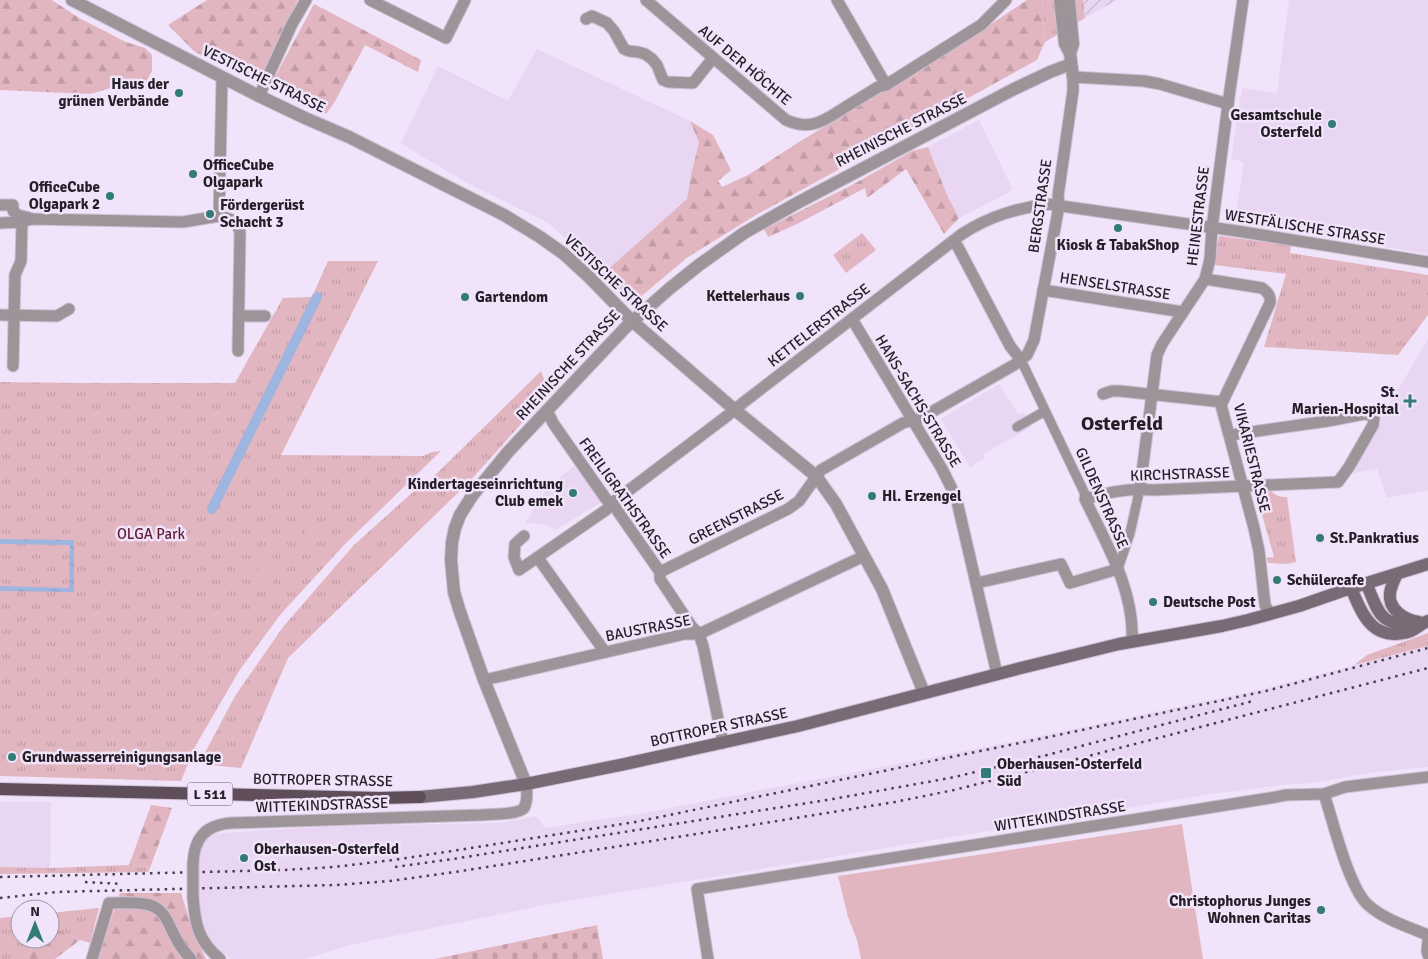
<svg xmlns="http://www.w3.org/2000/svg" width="1428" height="959" font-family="Signika,sans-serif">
  <defs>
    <pattern id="industrial-furrows" width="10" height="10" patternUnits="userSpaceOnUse" patternTransform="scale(1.25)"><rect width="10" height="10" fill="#e8d6f3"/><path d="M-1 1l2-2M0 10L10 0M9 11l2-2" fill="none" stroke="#c7b7d0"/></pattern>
    <pattern id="grass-tufts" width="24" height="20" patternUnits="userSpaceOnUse" patternTransform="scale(1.25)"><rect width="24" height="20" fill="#e1b6c1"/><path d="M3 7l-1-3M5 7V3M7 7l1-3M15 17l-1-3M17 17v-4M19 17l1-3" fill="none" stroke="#c19ca6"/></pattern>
    <pattern id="forest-firs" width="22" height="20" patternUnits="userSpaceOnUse" patternTransform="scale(1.25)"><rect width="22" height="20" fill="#e1b6c1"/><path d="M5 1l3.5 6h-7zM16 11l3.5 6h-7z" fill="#c19ca6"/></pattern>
    <pattern id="cemetery-stones" width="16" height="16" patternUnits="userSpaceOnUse" patternTransform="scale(1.25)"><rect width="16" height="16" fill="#e1b6c1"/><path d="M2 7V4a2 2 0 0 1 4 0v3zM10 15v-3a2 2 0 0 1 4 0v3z" fill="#c19ca6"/></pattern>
    <pattern id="water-ripples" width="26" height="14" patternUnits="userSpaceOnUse" patternTransform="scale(1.25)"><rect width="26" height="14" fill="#9eb5e0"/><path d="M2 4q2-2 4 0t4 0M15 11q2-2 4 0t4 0" fill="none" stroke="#889bc0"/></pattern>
  </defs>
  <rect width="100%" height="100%" fill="#f1e3fa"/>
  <g fill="#e8d6f3">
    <polygon points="1289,0 1428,0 1428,254 1235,222 1244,162 1231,159 1242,88 1277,93"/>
    <polygon points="537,49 690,121 699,142 691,175 687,199 605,272 547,222 477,188 426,159 401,143 438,66 508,101"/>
    <polygon points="979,120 1013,190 959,218 947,195 928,147"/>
    <polygon points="1428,339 1428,490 1387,498 1377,469 1355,473 1355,463"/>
    <polygon points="999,384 1018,414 1024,412 1031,427 983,454 985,458 970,467 941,419"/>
    <polygon points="580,461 606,499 556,530 544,524 525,523 548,487"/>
    <polygon points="1428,646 1428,767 1375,772 1313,783 1281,785 1211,794 544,905 350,945 305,959 231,959 216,947 204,932 194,898 198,847 209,835 238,832 341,826 500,823 536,816 545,828 638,814 1017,741 1259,690"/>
    <polygon points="0,802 51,802 50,868 0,867"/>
  </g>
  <polygon fill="url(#industrial-furrows)" points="1083,0 1117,0 1085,18"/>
  <g fill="url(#grass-tufts)">
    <polygon points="1042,0 1083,0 1085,18 1045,42"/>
    <polygon points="862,233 876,250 846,273 833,255"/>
    <polygon points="1219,236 1291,245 1290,253 1428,275 1428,315 1398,355 1264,347 1286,274 1214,265"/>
    <polygon points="328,261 378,261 281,455 423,456 432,452 441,451 345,544 280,615 239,671 196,745 181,781 0,776 0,382 79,383 235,383 283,298 312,297"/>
    <polygon points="541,371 549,393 469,482 288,658 241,768 199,764 235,696 283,627 354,545 423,483 425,485"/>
    <path d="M1268,489c7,6 10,8 19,8l9,65 -10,2 -18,-1 -1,-5 7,-1 -15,-53 2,-9 8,-1 -3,-4z"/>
    <polygon points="1428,633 1428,646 1354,665 1367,655"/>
    <polygon points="129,865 150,868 148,872 0,874 0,867 50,868"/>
    <polygon points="99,908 90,943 80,940 50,926 50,913"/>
    <polygon points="20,916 20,939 38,939 29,953 22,959 0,959 0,918"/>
  </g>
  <g fill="url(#forest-firs)">
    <polygon points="0,0 52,0 79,18 126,42 145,48 152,55 152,71 146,82 125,84 90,94 0,90"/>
    <polygon points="207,0 298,0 260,83 195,52 168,25"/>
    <polygon points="1027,0 1042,0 1045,42 1037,60 756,215 688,257 632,304 605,272 687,199 691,175 699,142 690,121 713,135 731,170 718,181 722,187 748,175 799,142 972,37"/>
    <polygon points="314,4 421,60 418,72 365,45 334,103 326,114 269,88"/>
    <polygon points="928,147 947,195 959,218 944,234 906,169 867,198 865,188 797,224 768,237 764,229 852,185 912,151"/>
    <polygon points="151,805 172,808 150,868 129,865"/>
    <polygon points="120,893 181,893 192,928 206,959 97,959"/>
    <polygon points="50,926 80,940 55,959 22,959 29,953 38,939 50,939"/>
  </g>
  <polygon fill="url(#cemetery-stones)" points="597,925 603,959 435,959"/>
  <g fill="#e1b6c1">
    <rect x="306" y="522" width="21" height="16"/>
    <rect x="258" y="556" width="15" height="27"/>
    <polygon points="1182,824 1203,959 861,959 857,940 848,917 838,876"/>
  </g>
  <polygon fill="url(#water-ripples)" points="0,539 74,540 74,592 0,591 0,586 69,588 70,545 0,544"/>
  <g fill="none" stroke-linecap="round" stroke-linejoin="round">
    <polyline stroke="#9eb5e0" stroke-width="10" points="212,509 317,297"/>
    <defs>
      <g id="pedestrian">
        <polyline points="1021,360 1084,492 1085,499"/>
        <polyline points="1017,427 1045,411"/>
        <polyline points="1118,569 1130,533 1140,488"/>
      </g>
      <g id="minor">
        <polyline points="370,0 446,38 465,0"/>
        <path d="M646,0l140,120c24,11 38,1 58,-12 11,-7 23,-14 34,-21l8,-2 95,-60 25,-25"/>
        <polyline points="837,0 886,85"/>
        <polyline points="586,19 592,16 607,23 614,31 624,49 629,51 638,52 645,54 652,59 657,65 663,80 668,82 693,83 713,58"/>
        <polyline points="259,96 292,24 306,0"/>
        <polyline points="0,205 13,205 13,211 18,215 30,218"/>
        <path d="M219,216c13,3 16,3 21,16l-2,119"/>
        <polyline points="0,223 22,222 31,219 183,222 219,216 222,78"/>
        <polyline points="953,241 958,247 1010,346 1021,360"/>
        <path d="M1205,279l57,9c6,4 9,8 8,15l-49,102 33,123 5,23 6,54 5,9"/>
        <polyline points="1043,290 1183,312"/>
        <polyline points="0,315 57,316 69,309"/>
        <polyline points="239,316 265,316"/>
        <polyline points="852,319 942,469 956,497 997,674"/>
        <polyline points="13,366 15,275 21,261 22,222"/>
        <polyline points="1103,394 1112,391 1120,391 1222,402"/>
        <polyline points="547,410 553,423 606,499 612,503 660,572 660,579 692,627 699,634 703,646 723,743"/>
        <polyline points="1140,488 1157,355 1162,344 1205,279 1210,259 1212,228 1228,104 1243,0"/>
        <path d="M524,536l-9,8 -1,13 5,13 87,-60 6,-7 115,-87 17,-14 218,-168c28,-18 53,-25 85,-30l190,27 191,31"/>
        <polyline points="538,558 605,652"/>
        <polyline points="660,572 788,509 799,501 821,470 903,423 921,418 1014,365 1027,355 1034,340 1059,206 1058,196 1073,91 1073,77 1144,81 1160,84 1228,104"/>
        <polyline points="977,583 1061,564 1070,583 1118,569"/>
        <path d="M1132,642c3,-51 -26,-99 -47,-143 22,-7 46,-11 69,-9l184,-8 11,-15 24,-42 1,-7 -3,-3 -7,-1 -36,7 -91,13 -7,2"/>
        <polyline points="484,680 685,634 699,634 864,556"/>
        <path d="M1324,794c9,27 24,91 43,110 16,15 41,23 61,31"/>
        <path d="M193,864c1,-26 12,-39 38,-41l249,-8c10,-1 38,0 44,-7 4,-7 3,-17 2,-24"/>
        <path d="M193,897c2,27 5,44 27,62"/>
        <polyline points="1428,941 1427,951 1428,955"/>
        <path d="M92,959l17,-56c12,0 24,-1 36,1 21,3 23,21 32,36 3,7 9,13 14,19"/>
        <polyline points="708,959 697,889 1270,798 1286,795 1324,794 1345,787 1428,777"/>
      </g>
      <g id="tertiary">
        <polyline points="72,0 259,96 305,118 349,137 504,215 540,237 564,254 589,277 632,321 735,410 816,476 836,504 882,589 924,693"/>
        <polyline points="1060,0 1065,44 1070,53"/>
        <polyline points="1069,0 1073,44 1070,53 1073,77"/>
        <polyline points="526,784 484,680 459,609 454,592 451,560 452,542 455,528 460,515 472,496 508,452 626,327 669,289 699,265 744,233 799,202 1014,89 1050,72 1071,64"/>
      </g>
      <g id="secondary">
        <path d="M1397,574c-3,6 -6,12 -7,19 -2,16 14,27 29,29"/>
        <path d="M1366,583c13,29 12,42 48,42"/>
        <path d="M1351,588c12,28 22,55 60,43 6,-3 11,-8 17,-10"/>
        <polyline points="420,797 473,792 526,784 625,764 798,726 1017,669 1119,644 1222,626 1248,620 1299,606 1351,588 1428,564"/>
      </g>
      <polyline id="primary" points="0,789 379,798 420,797"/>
    </defs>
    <use href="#pedestrian" stroke="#ccc0d4" stroke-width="11"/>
    <use href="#minor" stroke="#ccc0d4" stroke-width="13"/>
    <use href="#tertiary" stroke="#ccc0d4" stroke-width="14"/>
    <use href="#secondary" stroke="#ccc0d4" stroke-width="14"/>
    <use href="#primary" stroke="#ccc0d4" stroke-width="14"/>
    <use href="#pedestrian" stroke="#9d949a" stroke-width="9"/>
    <use href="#minor" stroke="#9d949a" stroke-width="11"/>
    <use href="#tertiary" stroke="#9d949a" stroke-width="12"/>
    <use href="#secondary" stroke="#796b75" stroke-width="12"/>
    <use href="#primary" stroke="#5f4e5a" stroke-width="12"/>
    <g stroke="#47414b" stroke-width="2.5" stroke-dasharray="2.5 5" stroke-linecap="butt">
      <polyline points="395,867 453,859 833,799 950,778 1047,755 1253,701"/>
      <polyline points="0,877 284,870 334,867 393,860 452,851 635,822 1044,738 1266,691 1428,648"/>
      <polyline points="85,882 122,884"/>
      <polyline points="0,898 56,892 337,885 390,881 455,872 709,832 895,802 954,790 1050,766 1428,668"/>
    </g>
    <defs>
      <polyline id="minor-bridge" points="193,864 193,897"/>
    </defs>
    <use href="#minor-bridge" stroke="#ccc0d4" stroke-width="13" stroke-linecap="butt"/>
    <use href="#minor-bridge" stroke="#9d949a" stroke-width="11"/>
  </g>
  <g fill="#337b76" stroke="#f1e3fa" stroke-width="2">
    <circle cx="179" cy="93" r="5"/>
    <circle cx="1332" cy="124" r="5"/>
    <circle cx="193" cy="174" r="5"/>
    <circle cx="110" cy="196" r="5"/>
    <circle cx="210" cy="214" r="5"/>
    <circle cx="1118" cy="228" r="5"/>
    <circle cx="800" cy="296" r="5"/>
    <circle cx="465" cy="297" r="5"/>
    <path d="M1407.5 393.5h5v5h5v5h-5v5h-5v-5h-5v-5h5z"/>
    <circle cx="573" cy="493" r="5"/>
    <circle cx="872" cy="496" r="5"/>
    <circle cx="1320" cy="538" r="5"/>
    <circle cx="1277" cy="580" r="5"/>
    <circle cx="1153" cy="602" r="5"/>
    <circle cx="12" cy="757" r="5"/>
    <rect x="980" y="767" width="12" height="12" rx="2.5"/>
    <circle cx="244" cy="858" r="5"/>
    <circle cx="1321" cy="910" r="5"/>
  </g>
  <g text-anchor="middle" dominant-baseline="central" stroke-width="5" stroke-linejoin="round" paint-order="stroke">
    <rect fill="#f1e3fa" stroke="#625a66" stroke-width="1" x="187.5" y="782.5" width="45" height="23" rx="4"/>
    <g font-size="14" font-weight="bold" fill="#241f27">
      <text x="210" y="794">L 511</text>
    </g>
    <g font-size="15" fill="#241f27" stroke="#f1e3fa">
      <text transform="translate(745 65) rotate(40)">AUF DER HÖCHTE</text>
      <text transform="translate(264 79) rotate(26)">VESTISCHE STRASSE</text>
      <text transform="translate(901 130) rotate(-27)">RHEINISCHE STRASSE</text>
      <text transform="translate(1040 206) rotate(-82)">BERGSTRASSE</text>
      <text transform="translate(1198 216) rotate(-83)">HEINESTRASSE</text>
      <text transform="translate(1305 227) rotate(9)">WESTFÄLISCHE STRASSE</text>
      <text transform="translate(616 283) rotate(43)">VESTISCHE STRASSE</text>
      <text transform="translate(1115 286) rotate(9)">HENSELSTRASSE</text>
      <text transform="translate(819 325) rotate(-38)">KETTELERSTRASSE</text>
      <text transform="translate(568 365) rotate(-47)">RHEINISCHE STRASSE</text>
      <text transform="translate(918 401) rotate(59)">HANS-SACHS-STRASSE</text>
      <text transform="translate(1252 458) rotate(76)">VIKARIESTRASSE</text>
      <text transform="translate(1180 474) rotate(-2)">KIRCHSTRASSE</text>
      <text transform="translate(625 498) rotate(54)">FREILIGRATHSTRASSE</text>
      <text transform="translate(1102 498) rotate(66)">GILDENSTRASSE</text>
      <text transform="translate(736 517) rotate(-27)">GREENSTRASSE</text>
      <text transform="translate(648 628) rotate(-11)">BAUSTRASSE</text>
      <text transform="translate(719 727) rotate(-12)">BOTTROPER STRASSE</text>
      <text transform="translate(323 780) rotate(1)">BOTTROPER STRASSE</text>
      <text transform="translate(322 805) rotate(-2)">WITTEKINDSTRASSE</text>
      <text transform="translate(1060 816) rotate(-9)">WITTEKINDSTRASSE</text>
    </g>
    <g font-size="15" font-weight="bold" fill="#241f27" stroke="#f1e3fa" text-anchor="start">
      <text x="169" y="84" text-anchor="end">Haus der<tspan x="169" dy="17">grünen Verbände</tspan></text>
      <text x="1322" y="115" text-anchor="end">Gesamtschule<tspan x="1322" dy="17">Osterfeld</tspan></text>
      <text x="203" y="165">OfficeCube<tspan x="203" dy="17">Olgapark</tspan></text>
      <text x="100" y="187" text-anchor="end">OfficeCube<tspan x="100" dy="17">Olgapark 2</tspan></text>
      <text x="220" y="205">Fördergerüst<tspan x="220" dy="17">Schacht 3</tspan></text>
      <text x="1118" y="245" text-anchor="middle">Kiosk &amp; TabakShop</text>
      <text x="790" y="296" text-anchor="end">Kettelerhaus</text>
      <text x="475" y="297">Gartendom</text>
      <text x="1399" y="392" text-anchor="end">St.<tspan x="1399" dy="17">Marien-Hospital</tspan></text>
      <text x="563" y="484" text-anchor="end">Kindertageseinrichtung<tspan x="563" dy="17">Club emek</tspan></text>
      <text x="882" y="496">Hl. Erzengel</text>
      <text x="1330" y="538">St.Pankratius</text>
      <text x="1287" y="580">Schülercafe</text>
      <text x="1163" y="602">Deutsche Post</text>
      <text x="22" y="757">Grundwasserreinigungsanlage</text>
      <text x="997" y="764">Oberhausen-Osterfeld<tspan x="997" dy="17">Süd</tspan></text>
      <text x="254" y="849">Oberhausen-Osterfeld<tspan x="254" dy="17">Ost</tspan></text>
      <text x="1311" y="901" text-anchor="end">Christophorus Junges<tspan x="1311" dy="17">Wohnen Caritas</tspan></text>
    </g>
    <g font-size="15" fill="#5d1d34" stroke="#f1e3fa">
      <text x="151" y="534">OLGA Park</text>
    </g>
    <g font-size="20" font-weight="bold" fill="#241f27" stroke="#f1e3fa">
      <text x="1122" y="423">Osterfeld</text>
    </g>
  </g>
  <g transform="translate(35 924)"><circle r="24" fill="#f1e3fa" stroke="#9f95a6"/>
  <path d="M0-4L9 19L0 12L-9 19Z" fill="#337b76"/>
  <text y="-8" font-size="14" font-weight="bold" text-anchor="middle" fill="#241f27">N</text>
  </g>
</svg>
